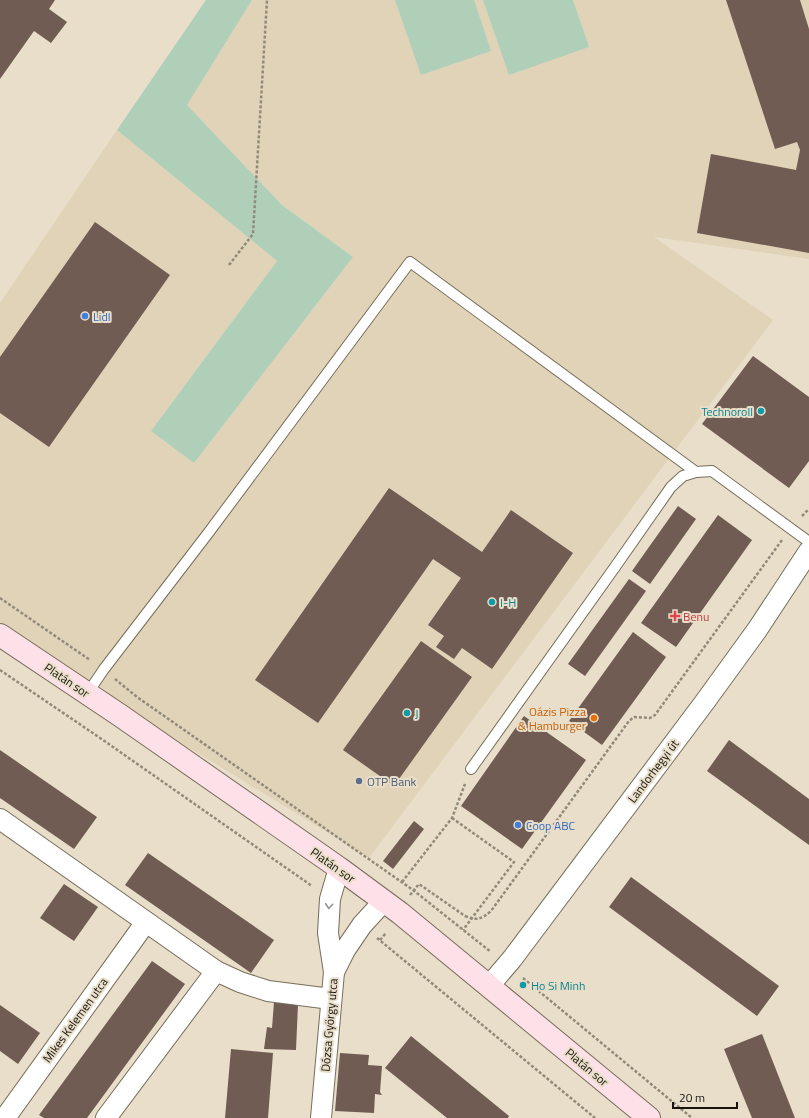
<svg xmlns="http://www.w3.org/2000/svg" width="809" height="1118" font-family="'Titillium Web',sans-serif">
  <rect width="100%" height="100%" fill="#e8dec9"/>
  <polygon fill="#e1d3b8" points="252,0 809,0 809,259 654,237 773,320 369,858 90,687 0,622 0,303 117,130 277,261 151,431 194,463 353,257 282,205 187,105"/>
  <g fill="#b0cfb9">
    <polygon points="206,0 252,0 187,105 282,205 353,257 194,463 151,431 277,261 117,130"/>
    <polygon points="395,0 474,0 491,51 421,75"/>
    <polygon points="483,0 573,0 589,47 509,75"/>
  </g>
  <g fill="#705c53">
    <polygon points="0,0 55,0 49,9 67,22 51,43 34,31 0,79"/>
    <polygon points="726,0 800,0 809,29 809,253 697,233 711,154 796,170 800,150 797,142 775,149"/>
    <polygon points="95,222 170,275 49,447 0,413 0,357"/>
    <polygon points="753,356 809,397 809,461 789,488 702,424"/>
    <polygon points="389,488 482,552 511,510 573,553 492,669 462,648 454,659 436,647 444,636 428,625 461,578 433,559 318,723 255,680"/>
    <polygon points="678,506 696,519 650,584 632,571"/>
    <polygon points="718,515 752,540 676,647 641,623"/>
    <polygon points="629,579 646,591 585,676 568,664"/>
    <polygon points="633,632 666,657 602,745 569,721"/>
    <polygon points="421,641 472,677 394,786 343,750"/>
    <polygon points="524,716 586,760 522,849 461,806"/>
    <polygon points="729,740 809,799 809,845 707,771"/>
    <polygon points="0,750 97,817 74,849 0,798"/>
    <polygon points="414,821 424,829 393,869 383,861"/>
    <polygon points="148,853 274,940 251,973 125,885"/>
    <polygon points="631,877 779,986 757,1016 609,907"/>
    <polygon points="64,884 98,907 74,941 40,918"/>
    <polygon points="152,961 185,984 87,1118 44,1118 39,1115"/>
    <polygon points="274,1002 298,1004 296,1050 264,1049 267,1027 272,1028"/>
    <polygon points="0,1005 40,1033 18,1064 0,1051"/>
    <polygon points="762,1034 795,1118 752,1118 724,1049"/>
    <polygon points="411,1036 509,1116 508,1118 447,1118 385,1068"/>
    <polygon points="231,1049 273,1053 268,1118 225,1118"/>
    <polygon points="340,1053 369,1055 368,1065 382,1066 380,1092 382,1095 375,1094 374,1113 335,1111"/>
  </g>
  <g fill="none" stroke-linecap="round" stroke-linejoin="round">
    <defs>
      <g id="lane">
        <polyline points="87,694 104,669 209,532 410,262 696,472"/>
        <polyline points="471,769 615,567 671,487 683,476 696,472 712,471 809,542"/>
      </g>
      <g id="street">
        <polyline points="0,819 216,971 240,982 268,991 331,999"/>
        <polyline points="334,972 328,933 330,899 339,868"/>
        <polyline points="489,986 512,959 704,703 757,630 809,551"/>
        <polyline points="5,1118 146,922"/>
        <polyline points="106,1118 216,971"/>
        <polyline points="321,1118 334,972 345,950 362,925 384,901"/>
      </g>
      <polyline id="secondary" points="0,635 121,716 339,868 400,913 649,1118"/>
    </defs>
    <use href="#lane" stroke="#776e5b" stroke-width="12"/>
    <use href="#street" stroke="#776e5b" stroke-width="22"/>
    <use href="#secondary" stroke="#776e5b" stroke-width="24"/>
    <g stroke="#918a7b" stroke-width="2.5" stroke-dasharray="3 2" stroke-linecap="butt">
      <polyline points="229,265 253,234 267,0"/>
      <polyline points="802,516 809,509"/>
      <polyline points="0,598 90,660"/>
      <polyline points="0,670 103,740 312,886"/>
      <polyline points="115,679 137,697 413,890 491,952"/>
      <polyline points="452,818 514,862 463,930"/>
      <polyline points="402,882 452,818 465,784"/>
      <path d="M410,895l9,-11 46,32c12,5 17,3 26,-5l138,-190 5,-4 16,1 5,-3 127,-175"/>
      <polyline points="377,938 595,1118"/>
      <polyline points="380,940 386,933"/>
      <polyline points="523,978 692,1118"/>
    </g>
    <use href="#lane" stroke="#fff" stroke-width="10"/>
    <use href="#street" stroke="#fff" stroke-width="20"/>
    <use href="#secondary" stroke="#fee0e8" stroke-width="22"/>
  </g>
  <defs><path id="oneway-chevron" d="M-2-3.5L2.5 0L-2 3.5" fill="none" stroke-width="1.6" stroke-linecap="round" stroke-linejoin="round"/></defs>
  <use stroke="#979592" href="#oneway-chevron" transform="translate(329 906) rotate(94)"/>
  <g fill="#3f7fe0" stroke="#e8dec9" stroke-width="1.5">
    <circle cx="85" cy="316" r="4"/>
    <circle cx="518" cy="825" r="4"/>
  </g>
  <g fill="#0f9aa8" stroke="#e8dec9" stroke-width="1.5">
    <circle cx="761" cy="411" r="4"/>
    <circle cx="492" cy="602" r="4"/>
    <circle cx="407" cy="713" r="4"/>
    <circle cx="523" cy="985" r="4"/>
  </g>
  <path fill="#e0444e" stroke="#e8dec9" stroke-width="1.5" d="M673 610h4v4h4v4h-4v4h-4v-4h-4v-4h4z"/>
  <circle fill="#e8710a" stroke="#e8dec9" stroke-width="1.5" cx="594" cy="718" r="4"/>
  <circle fill="#5c6f8a" stroke="#e8dec9" stroke-width="1.5" cx="359" cy="781" r="4"/>
  <g text-anchor="middle" dominant-baseline="central" stroke-width="4" stroke-linejoin="round" paint-order="stroke">
    <g font-size="12" fill="#366cbe" stroke="#e8dec9" text-anchor="start">
      <text x="93" y="316">Lidl</text>
      <text x="526" y="825">Coop ABC</text>
    </g>
    <g font-size="12" fill="#0d838f" stroke="#e8dec9" text-anchor="start">
      <text x="753" y="411" text-anchor="end">Technoroll</text>
      <text x="500" y="602">I-H</text>
      <text x="415" y="713">J</text>
      <text x="531" y="985">Ho Si Minh</text>
    </g>
    <g font-size="12" fill="#be3a42" stroke="#e8dec9" text-anchor="start">
      <text x="683" y="616">Benu</text>
    </g>
    <g font-size="12" fill="#18140d" stroke="#e8dec9">
      <text transform="translate(67 680) rotate(34)">Platán sor</text>
      <text transform="translate(653 771) rotate(-53)">Landorhegyi út</text>
      <text transform="translate(333 865) rotate(35)">Platán sor</text>
      <text transform="translate(75 1020) rotate(-54)">Mikes Kelemen utca</text>
      <text transform="translate(329 1025) rotate(-85)">Dózsa György utca</text>
      <text transform="translate(587 1067) rotate(40)">Platán sor</text>
    </g>
    <g font-size="12" fill="#c56008" stroke="#e8dec9" text-anchor="end">
      <text x="586" y="711">Oázis Pizza<tspan x="586" dy="14">&amp; Hamburger</tspan></text>
    </g>
    <g font-size="12" fill="#4e5e75" stroke="#e8dec9" text-anchor="start">
      <text x="367" y="781">OTP Bank</text>
    </g>
  </g>
  <path d="M673 1102v6h64v-6" fill="none" stroke="#18140d" stroke-width="2"/>
  <text x="679" y="1102" font-size="12" fill="#18140d" stroke="#e8dec9" stroke-width="3" paint-order="stroke">20 m</text>
</svg>
